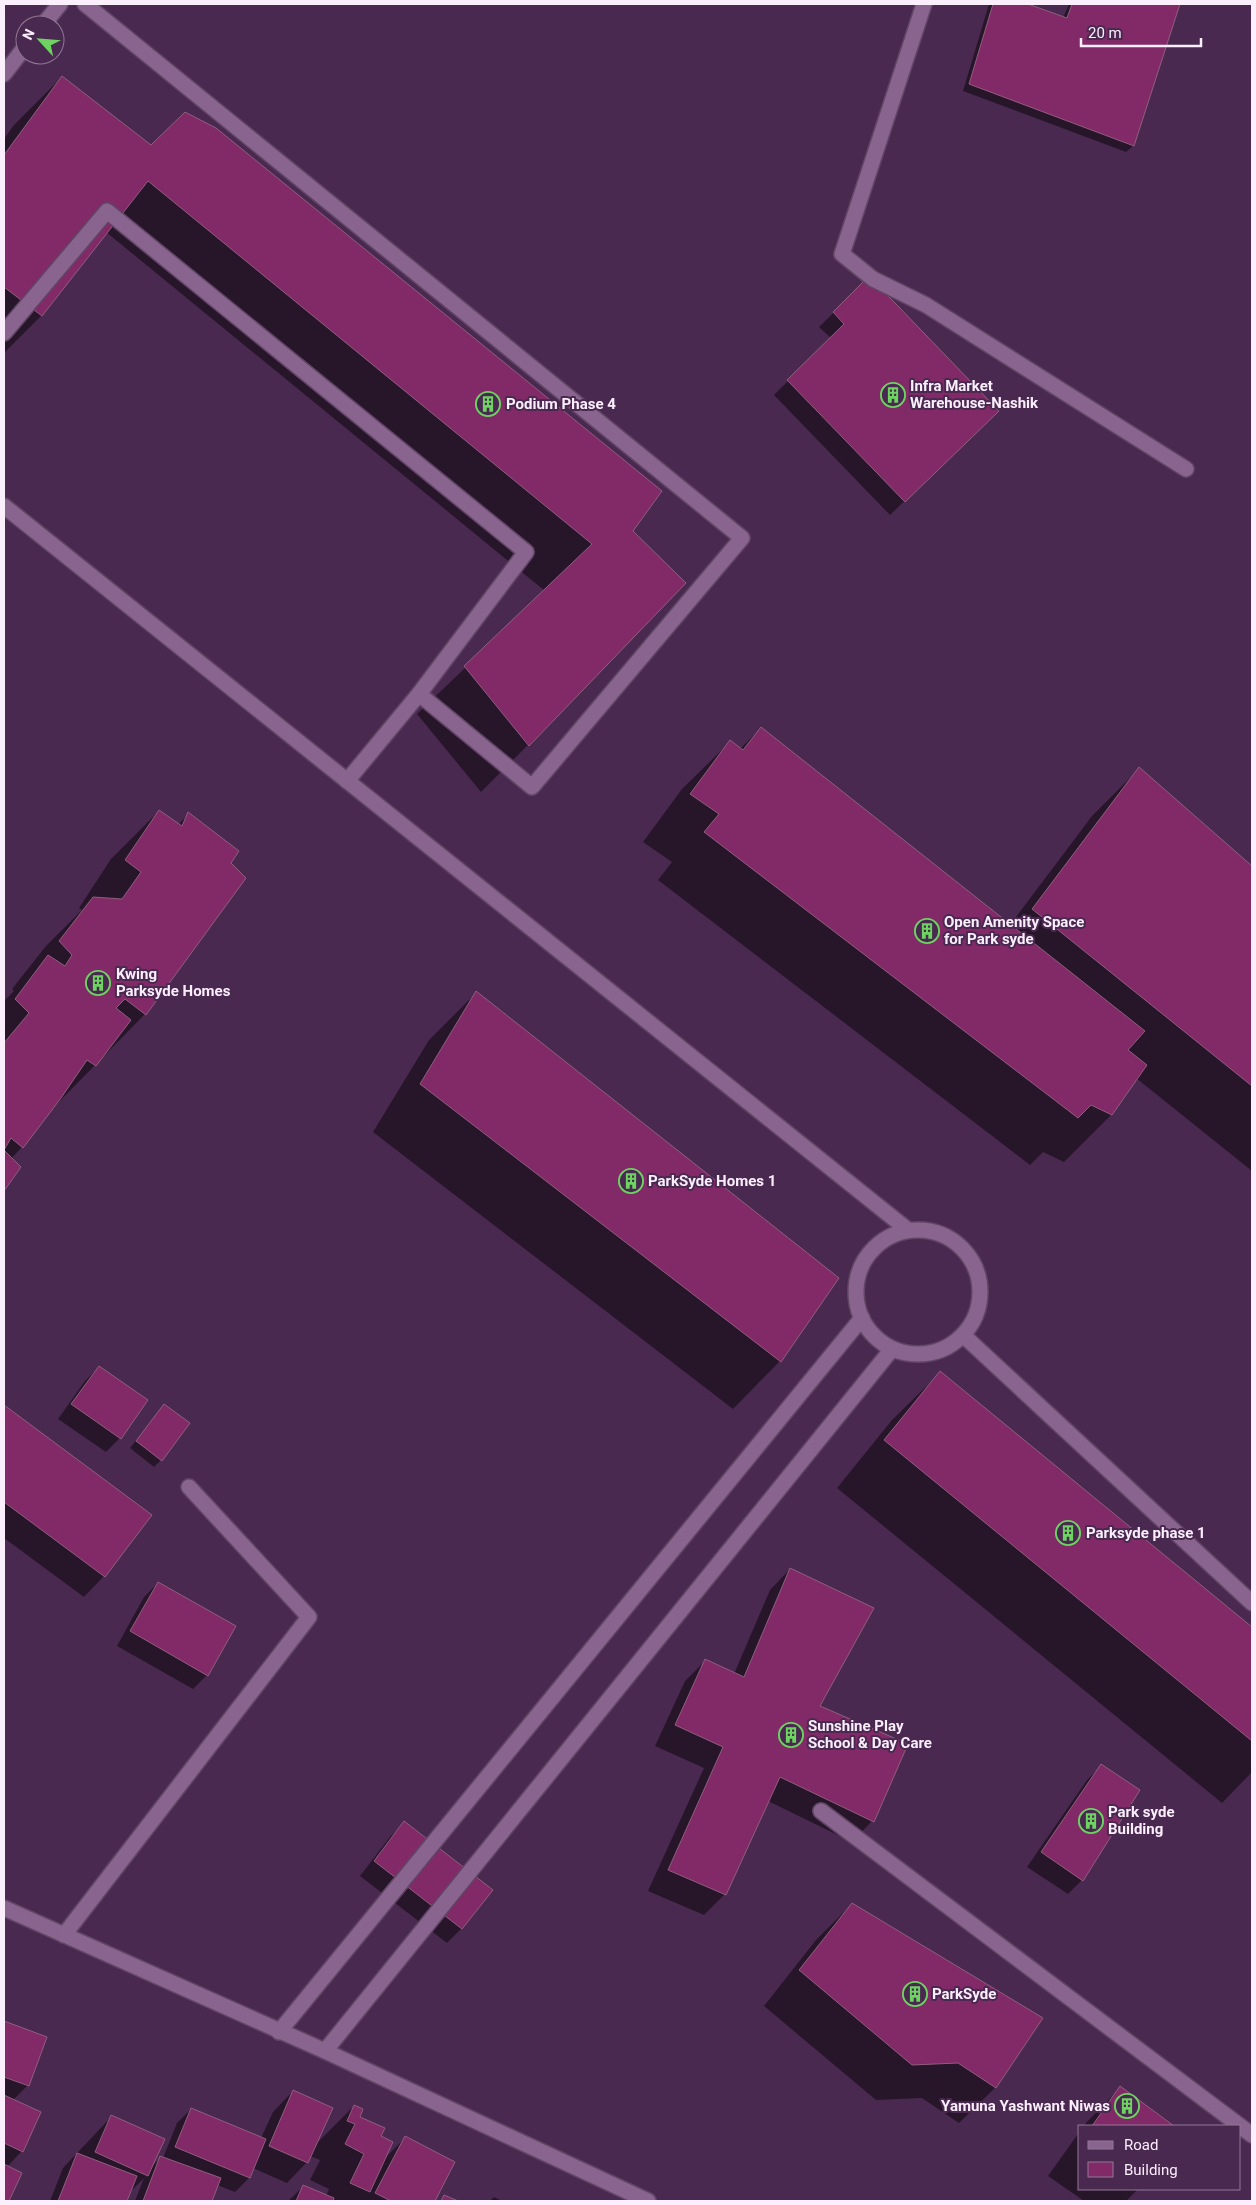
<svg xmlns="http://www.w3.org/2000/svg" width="1256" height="2205" font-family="Roboto,sans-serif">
  <rect width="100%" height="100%" fill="#4a2950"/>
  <g fill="#0007">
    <polygon points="989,4 1025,4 1063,18 1069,4 1179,4 1133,146 1126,152 963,91"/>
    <polygon points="62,77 631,531 528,745 481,792 417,714 545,591 106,232 41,316 4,353 4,139 14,125"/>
    <polygon points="869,278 997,411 890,515 774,395 831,338 819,327"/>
    <polygon points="761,728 1010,925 1092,816 1139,769 1252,867 1252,1171 1136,1078 1111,1115 1064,1162 1043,1152 1030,1165 658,880 672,862 643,842 682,789 730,742 740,749"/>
    <polygon points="159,811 178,825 188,814 145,1014 52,1109 22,1147 11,1159 20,1167 4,1189 4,1001 14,991 12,989 46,946 82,910 79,908 111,859"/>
    <polygon points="476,993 780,1361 733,1409 373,1132 429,1040"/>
    <polygon points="99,1367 120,1438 106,1452 58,1419 85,1381"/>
    <polygon points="940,1373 1252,1629 1252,1772 1222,1803 837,1488 892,1420"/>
    <polygon points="4,1406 150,1515 104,1576 84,1597 4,1538"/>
    <polygon points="164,1406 161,1460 154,1467 130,1448"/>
    <polygon points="790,1569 819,1707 872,1821 852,1842 768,1801 725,1894 704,1915 648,1891 704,1768 655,1746 685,1681 705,1661 734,1674 770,1590"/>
    <polygon points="158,1583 207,1675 193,1689 117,1646 144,1597"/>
    <polygon points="1101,1766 1082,1880 1068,1894 1027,1867 1087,1780"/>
    <polygon points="404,1823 491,1890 461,1929 447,1943 360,1876 390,1837"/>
    <polygon points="852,1904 1041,2019 995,2088 959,2123 922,2098 876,2100 764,2006 816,1940"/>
    <polygon points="4,2023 45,2038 28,2085 13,2100 22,2151 7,2167 21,2174 7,2201 4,2201"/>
    <polygon points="1120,2088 1172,2126 1083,2126"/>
    <polygon points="293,2091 315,2145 354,2106 358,2117 380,2137 384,2159 405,2138 453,2163 434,2201 288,2201 303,2187 326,2196 329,2189 310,2180 320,2160 310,2156 307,2162 287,2183 253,2168 249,2178 235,2192 217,2185 211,2201 135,2201 144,2178 129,2193 126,2201 50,2201 63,2168 112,2116 152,2166 161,2157 163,2158 177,2123 191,2109 261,2138 273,2112"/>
    <polygon points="1080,2131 1080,2189 1138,2189 1126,2201 1084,2201 1048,2176"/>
    <polygon points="494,2197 502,2201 490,2201"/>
  </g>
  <g fill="#822a68" stroke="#905e7d">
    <polygon points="993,4 1028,4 1067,18 1072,4 1180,4 1134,146 969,84"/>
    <polygon points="62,76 151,145 185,112 216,128 662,491 633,531 686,583 529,746 464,666 592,544 148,181 42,316 4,287 4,155"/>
    <polygon points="869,276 999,411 905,502 787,380 844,324 833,312"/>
    <polygon points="761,727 1145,1031 1128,1050 1147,1065 1112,1115 1091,1105 1078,1118 704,832 719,814 690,794 730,740 743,750"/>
    <polygon points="1139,767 1252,866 1252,1086 1032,909"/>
    <polygon points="159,810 182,826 188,812 239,851 231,863 246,878 146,1015 125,999 116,1008 131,1020 96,1066 87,1060 61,1098 23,1148 11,1138 4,1150 4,1043 29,1013 15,999 48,955 65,966 72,955 59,941 93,897 122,899 141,872 125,860"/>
    <polygon points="476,991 839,1278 781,1362 420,1084"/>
    <polygon points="4,1150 21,1167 4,1191"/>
    <polygon points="99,1366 148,1400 121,1439 71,1404"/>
    <polygon points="940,1371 1252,1627 1252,1741 884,1440"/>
    <polygon points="164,1404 190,1423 162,1461 136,1441"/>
    <polygon points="4,1405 152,1515 105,1577 4,1502"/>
    <polygon points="790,1568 874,1608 820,1706 908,1744 874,1822 780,1777 726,1895 668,1870 723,1747 675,1725 705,1659 744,1677"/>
    <polygon points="158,1582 236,1626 208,1676 130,1631"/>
    <polygon points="1101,1764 1140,1790 1083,1881 1041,1852"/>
    <polygon points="404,1821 493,1890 462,1929 374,1861"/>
    <polygon points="852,1903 1043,2018 996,2088 958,2063 912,2065 799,1970"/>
    <polygon points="4,2021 47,2037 29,2086 4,2077"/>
    <polygon points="1120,2086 1174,2126 1092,2126"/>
    <polygon points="293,2090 333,2108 308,2163 269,2146"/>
    <polygon points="4,2095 41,2112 23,2152 4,2143"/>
    <polygon points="354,2105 363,2109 360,2117 385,2128 381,2136 393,2142 370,2192 350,2183 364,2154 345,2144 355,2124 347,2121"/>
    <polygon points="191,2108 266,2139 250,2178 175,2147"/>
    <polygon points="111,2115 165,2139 148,2176 95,2152"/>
    <polygon points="405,2136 455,2162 435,2201 391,2201 375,2193"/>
    <polygon points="77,2153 137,2176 127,2201 58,2201"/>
    <polygon points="160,2156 221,2178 212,2201 143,2201"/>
    <polygon points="4,2164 22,2173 9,2201 4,2201"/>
    <polygon points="303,2185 334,2198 333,2201 296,2201"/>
    <polygon points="444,2195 458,2201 441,2201"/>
  </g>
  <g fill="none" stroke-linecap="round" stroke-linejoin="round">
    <defs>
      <g id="minor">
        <polyline points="85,4 742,538 532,787 419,694 347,781"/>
        <polyline points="924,4 842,254 873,279 926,305 1186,469"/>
        <polyline points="43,25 60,4"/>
        <polyline points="4,74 25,47"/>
        <polyline points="4,333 107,211 526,552 419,694"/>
        <polyline points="4,506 908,1230"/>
        <circle cx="918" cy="1292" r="62"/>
        <polyline points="963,1335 1252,1603"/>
        <polyline points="821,1811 1252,2135"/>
        <polyline points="4,1908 325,2051 648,2201"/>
        <polyline points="64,1935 309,1617 189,1487"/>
        <polyline points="279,2032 862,1318"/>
        <polyline points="325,2051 892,1349"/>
      </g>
    </defs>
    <use href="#minor" stroke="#604565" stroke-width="18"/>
    <use href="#minor" stroke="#88648e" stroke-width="15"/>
  </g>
  <defs>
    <symbol id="building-ring" viewBox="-11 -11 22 22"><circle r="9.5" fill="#4a2950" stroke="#6dd361" stroke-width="1.5"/><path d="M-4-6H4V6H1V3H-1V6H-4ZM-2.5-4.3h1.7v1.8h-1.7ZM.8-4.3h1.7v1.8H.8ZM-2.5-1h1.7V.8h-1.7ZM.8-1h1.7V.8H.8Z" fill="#6dd361"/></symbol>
  </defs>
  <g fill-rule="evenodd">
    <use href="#building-ring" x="879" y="381" width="28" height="28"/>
    <use href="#building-ring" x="474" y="390" width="28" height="28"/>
    <use href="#building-ring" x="913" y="917" width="28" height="28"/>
    <use href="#building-ring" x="84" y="969" width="28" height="28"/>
    <use href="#building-ring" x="617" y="1167" width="28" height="28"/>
    <use href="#building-ring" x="1054" y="1519" width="28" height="28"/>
    <use href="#building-ring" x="777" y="1721" width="28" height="28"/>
    <use href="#building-ring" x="1077" y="1807" width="28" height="28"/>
    <use href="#building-ring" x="901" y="1980" width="28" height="28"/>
    <use href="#building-ring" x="1113" y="2092" width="28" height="28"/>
  </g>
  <g text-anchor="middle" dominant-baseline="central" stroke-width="4" stroke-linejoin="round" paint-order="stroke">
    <g font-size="15" font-weight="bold" fill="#fbeefd" stroke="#4a2950" text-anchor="start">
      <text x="910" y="386">Infra Market<tspan x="910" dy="17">Warehouse-Nashik</tspan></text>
      <text x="506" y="404">Podium Phase 4</text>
      <text x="944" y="922">Open Amenity Space<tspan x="944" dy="17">for Park syde</tspan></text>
      <text x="116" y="974">Kwing<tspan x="116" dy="17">Parksyde Homes</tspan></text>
      <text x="648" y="1181">ParkSyde Homes 1</text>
      <text x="1086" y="1533">Parksyde phase 1</text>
      <text x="808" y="1726">Sunshine Play<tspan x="808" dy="17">School &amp; Day Care</tspan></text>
      <text x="1108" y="1812">Park syde<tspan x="1108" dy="17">Building</tspan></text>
      <text x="932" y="1994">ParkSyde</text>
      <text x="1110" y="2106" text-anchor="end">Yamuna Yashwant Niwas</text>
    </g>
  </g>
  <rect width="1256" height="2205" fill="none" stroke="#fbeefd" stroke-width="10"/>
  <rect x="1078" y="2125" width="162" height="65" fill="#4a2950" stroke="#917895"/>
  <rect x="1088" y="2141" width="25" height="8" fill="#88648e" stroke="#917895"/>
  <text x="1124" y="2150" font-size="15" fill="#fbeefd">Road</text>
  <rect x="1088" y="2162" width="25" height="15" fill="#822a68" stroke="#917895"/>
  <text x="1124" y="2175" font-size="15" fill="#fbeefd">Building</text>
  <g transform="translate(40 40) rotate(296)"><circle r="24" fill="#4a2950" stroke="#917895"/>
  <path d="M0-4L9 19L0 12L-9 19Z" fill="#6dd361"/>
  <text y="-8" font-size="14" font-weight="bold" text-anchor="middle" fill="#fbeefd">N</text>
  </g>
  <path d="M1081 38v8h120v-8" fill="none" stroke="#fbeefd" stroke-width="2.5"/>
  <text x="1088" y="38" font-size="15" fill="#fbeefd" stroke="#4a2950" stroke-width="4" paint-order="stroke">20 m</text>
</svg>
